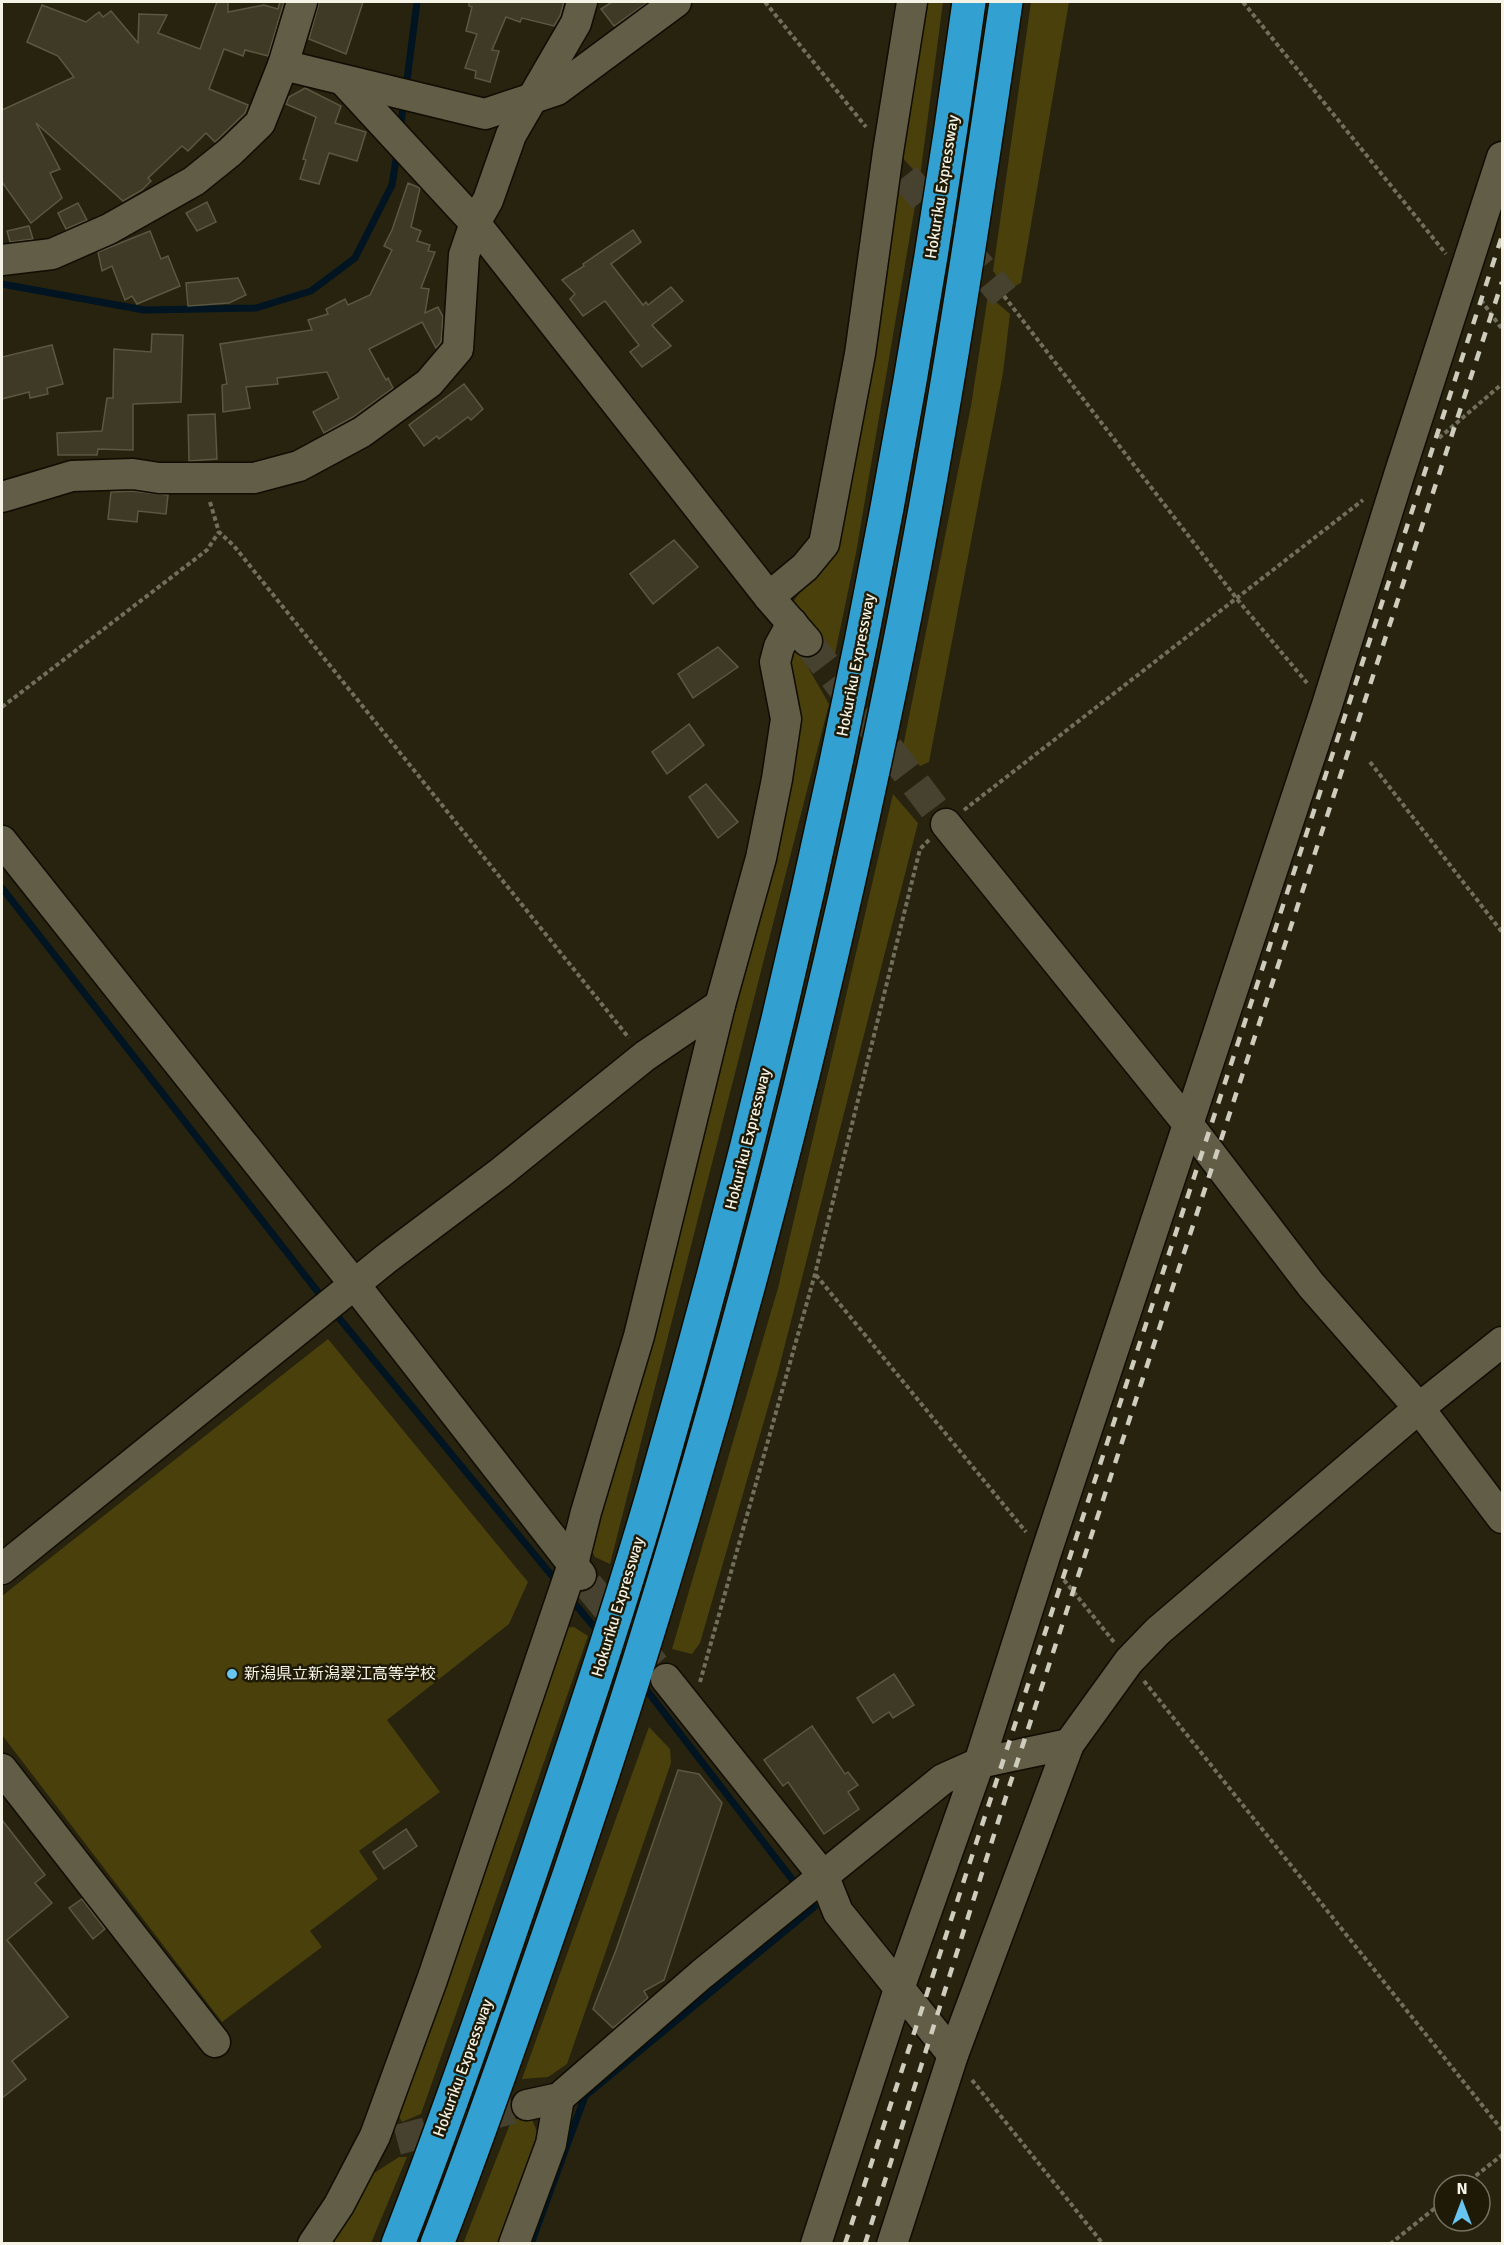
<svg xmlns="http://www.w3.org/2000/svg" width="1504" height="2245" font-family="Signika,'Noto Sans JP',sans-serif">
  <rect width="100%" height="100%" fill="#27230f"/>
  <g fill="#49400c">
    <polygon points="922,2 943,2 920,177 898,153"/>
    <polygon points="1031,2 1069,2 1021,283 1007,290 993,271"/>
    <polygon points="892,173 916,200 856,553 835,654 793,602 812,576"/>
    <polygon points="988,295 1010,314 1003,373 929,762 920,766 903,747 971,406"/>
    <polygon points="797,648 829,704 610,1564 595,1557 587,1543 645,1337 790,655"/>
    <polygon points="893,794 918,823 777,1376 700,1643 692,1654 672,1649 778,1288"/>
    <polygon points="328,1339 528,1582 509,1624 387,1720 440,1792 359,1851 378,1879 310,1931 322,1947 222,2022 2,1735 2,1596"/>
    <polygon points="574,1627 588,1636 421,2114 402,2122 396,2111 562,1628"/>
    <polygon points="649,1727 670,1749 671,1763 567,2064 548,2077 522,2079"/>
    <polygon points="512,2119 532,2119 539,2137 501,2243 463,2244"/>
    <polygon points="399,2157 407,2157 371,2243 331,2244 368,2177"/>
  </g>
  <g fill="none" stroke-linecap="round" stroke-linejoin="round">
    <g stroke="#001521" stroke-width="7">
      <polyline points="406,88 417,2"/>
      <polyline points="400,130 404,102"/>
      <polyline points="2,284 144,310 256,308 311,291 355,258 392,185 397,153"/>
      <polyline points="2,888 325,1301"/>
      <polyline points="334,1312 558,1583"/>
      <polyline points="571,1599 600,1634"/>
      <polyline points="642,1684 798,1887"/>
      <polyline points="531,2244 585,2096 814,1907 807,1898"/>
    </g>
  </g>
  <g fill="#3e3a25" stroke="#5b5741" stroke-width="1.5">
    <polygon points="217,2 228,2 228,12 264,5 278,9 280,2 284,2 268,56 245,50 243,56 224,49 209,89 248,105 245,113 215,142 206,133 188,151 182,146 148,178 151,181 142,190 123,201 36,123 60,169 50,173 62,198 31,223 2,182 2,110 74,77 58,56 27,42 42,5 86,22 99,12 103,17 111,11 138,43 139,14 167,15 158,33 200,49"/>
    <polygon points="319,2 363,2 346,54 309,39"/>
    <polygon points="469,2 564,2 560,16 554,26 522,18 520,22 506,17 492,50 499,51 490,82 475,78 476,71 465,68 477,34 466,31 472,7 469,6"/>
    <polygon points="612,2 648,2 614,26 601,9"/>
    <polygon points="305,88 341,106 335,123 366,132 357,161 329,153 319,184 300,179 306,160 303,159 316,117 286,104 289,97"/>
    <polygon points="408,183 420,188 411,227 421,231 417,241 430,245 428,251 435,252 421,288 429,289 425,313 438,307 443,317 441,342 436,348 422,322 369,349 386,380 388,378 393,388 353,417 324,433 313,412 339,398 327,372 277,378 278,384 246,387 250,408 223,412 222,385 227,384 220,344 312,330 308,320 328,314 326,309 345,299 348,305 370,295 392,250 384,246 392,230"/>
    <polygon points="207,202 216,222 197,231 186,213"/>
    <polygon points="78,203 87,220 66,229 58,213"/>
    <polygon points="29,226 33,239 10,242 7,231"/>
    <polygon points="633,230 641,242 611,264 643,305 646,302 648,305 671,287 683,301 652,325 671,346 642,367 630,352 639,345 605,301 583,316 570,299 575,294 562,280 584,266 583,264"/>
    <polygon points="150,231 161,259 168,256 180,286 137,304 132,296 125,300 112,266 102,271 98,252"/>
    <polygon points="238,278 246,295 229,303 188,306 186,283"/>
    <polygon points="152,334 183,335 181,402 133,404 133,450 98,449 97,455 58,455 57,433 102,431 107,398 113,398 114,349 151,352"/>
    <polygon points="52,345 63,384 47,388 48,394 30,398 29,392 2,399 2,357"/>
    <polygon points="464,384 483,409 471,420 468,417 439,439 437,436 424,446 409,425"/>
    <polygon points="215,414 217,459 189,461 188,415"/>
    <polygon points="132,491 168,495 166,514 138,511 137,522 108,519 111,492"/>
    <polygon points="674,540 698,567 653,604 630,574"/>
    <polygon points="718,647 738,667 693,698 678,674"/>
    <polygon points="689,724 704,745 667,774 652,752"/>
    <polygon points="706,784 738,822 718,838 689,797"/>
    <polygon points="894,1674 914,1705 893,1718 889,1712 873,1723 857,1698"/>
    <polygon points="812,1726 845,1774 848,1772 858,1785 848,1792 859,1809 824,1834 788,1782 783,1786 764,1760"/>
    <polygon points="678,1770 699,1774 722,1803 664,1980 644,1991 648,1998 613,2028 593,2009 616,1950"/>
    <polygon points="2,1820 45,1875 35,1883 52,1903 7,1940 68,2017 12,2061 26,2079 2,2098"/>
    <polygon points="406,1829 417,1846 384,1869 373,1852"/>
    <polygon points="82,1899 105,1929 93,1939 69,1908"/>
  </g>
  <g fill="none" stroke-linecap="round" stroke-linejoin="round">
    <g stroke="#46422f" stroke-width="30" stroke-dasharray="30 15" stroke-linecap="butt">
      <polyline points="905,176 1004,296"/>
      <polyline points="807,641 946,824"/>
      <polyline points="588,1585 655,1666"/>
      <polyline points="397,2140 527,2105"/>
    </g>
    <defs>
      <g id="minor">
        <polyline points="283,65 485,114 557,90 676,2"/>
        <polyline points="344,81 475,223 769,597 807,641"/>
        <polyline points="2,260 52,254 109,229 194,181 230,152 260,123 283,65 302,2"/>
        <polyline points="2,497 72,476 133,474 159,478 254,478 299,466 362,432 429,383 458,349 464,255 475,223 488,200 511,135 576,23 582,2"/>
        <polyline points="769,597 805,567 824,544 860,354 888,152 912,2"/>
        <polyline points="946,824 1188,1124 1311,1285 1419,1408 1502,1518"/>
        <polyline points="2,841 355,1285 581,1575"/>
        <polyline points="2,1569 387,1258 500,1173 645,1056 720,1005"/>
        <polyline points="666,1679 824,1877 838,1912 953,2055"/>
        <polyline points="2,1769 215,2042"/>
        <polyline points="527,2105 559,2098 702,1974 943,1779 979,1763 1069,1744"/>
        <polyline points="313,2244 339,2205 375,2136 432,1980 573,1564 586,1512 639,1336 720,1005 761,858 777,779 786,719 775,662 779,647 792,623"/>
        <polyline points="514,2244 551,2144 559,2098"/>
        <polyline points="816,2244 899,1989 979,1763 1045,1556 1327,705 1400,472 1502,157"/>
        <polyline points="892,2244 953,2055 1069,1744 1129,1661 1158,1631 1419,1408 1502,1342"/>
      </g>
      <g id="highway">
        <path d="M398,2244c51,-131 96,-263 141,-396 39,-117 79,-235 114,-355 141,-489 247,-987 316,-1491"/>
        <path d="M437,2244c37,-95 70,-190 103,-285 143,-407 257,-823 345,-1245 50,-236 86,-474 121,-712"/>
      </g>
    </defs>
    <use href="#minor" stroke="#100c00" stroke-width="33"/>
    <use href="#highway" stroke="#100c00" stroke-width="36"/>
    <g stroke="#716e5c" stroke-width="4" stroke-dasharray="4.5 3" stroke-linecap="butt">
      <polyline points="765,2 866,127"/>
      <polyline points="1243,2 1446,254"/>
      <polyline points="1004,296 1237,599 1307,683"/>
      <polyline points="1481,300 1502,329"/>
      <polyline points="1439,438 1502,384"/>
      <polyline points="210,502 219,532 234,546 629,1038"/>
      <polyline points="2,707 207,550 219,532"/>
      <polyline points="1370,762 1502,932"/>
      <polyline points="964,810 1363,500"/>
      <polyline points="816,1275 1026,1532"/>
      <polyline points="1064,1580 1114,1642"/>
      <polyline points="1144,1681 1502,2130"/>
      <polyline points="700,1682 815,1274 920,849 929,840"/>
      <polyline points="972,2080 1103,2244"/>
      <polyline points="1464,2185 1502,2155"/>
      <polyline points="1390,2244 1444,2201"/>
    </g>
    <use href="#minor" stroke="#615d46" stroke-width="30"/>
    <use href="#highway" stroke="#32a1d1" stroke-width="33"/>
    <g stroke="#ceccbd" stroke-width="4.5" stroke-dasharray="10 10" stroke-linecap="butt">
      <polyline points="845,2244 1502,236"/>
      <polyline points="865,2244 1010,1784 1502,282"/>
    </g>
  </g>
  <circle fill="#68c4f0" stroke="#1e1a06" stroke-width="2" cx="232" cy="1674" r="6"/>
  <g text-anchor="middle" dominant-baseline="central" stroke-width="5" stroke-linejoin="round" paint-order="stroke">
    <g font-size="16" fill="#f5f3e6" stroke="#1e1a06">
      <text transform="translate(942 187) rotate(-81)">Hokuriku Expressway</text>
      <text transform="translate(856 665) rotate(-79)">Hokuriku Expressway</text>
      <text transform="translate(748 1139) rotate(-76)">Hokuriku Expressway</text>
      <text transform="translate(618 1607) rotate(-73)">Hokuriku Expressway</text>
      <text transform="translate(463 2068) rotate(-70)">Hokuriku Expressway</text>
    </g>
    <g font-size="16" fill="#f5f3e6" stroke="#1e1a06" text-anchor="start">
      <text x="244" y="1674">新潟県立新潟翠江高等学校</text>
    </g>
  </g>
  <rect width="1504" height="2245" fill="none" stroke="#f5f3e6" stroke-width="6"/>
  <g transform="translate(1462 2203)"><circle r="28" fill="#1e1a06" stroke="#747160" stroke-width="1.5"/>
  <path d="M0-4.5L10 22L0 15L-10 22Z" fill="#68c4f0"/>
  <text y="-9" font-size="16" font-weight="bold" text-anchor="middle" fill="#f5f3e6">N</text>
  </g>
</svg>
